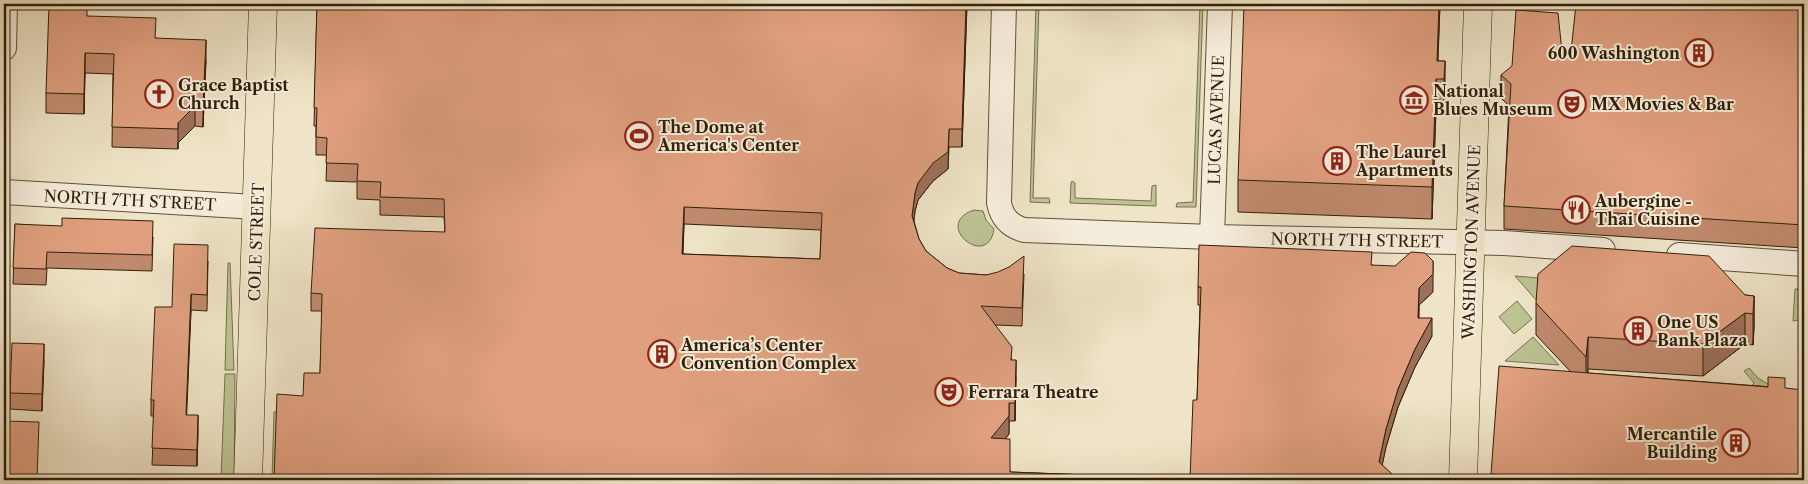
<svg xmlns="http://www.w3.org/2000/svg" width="1808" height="484" font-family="'Libre Caslon Text',serif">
  <rect width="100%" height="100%" fill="#efe4c7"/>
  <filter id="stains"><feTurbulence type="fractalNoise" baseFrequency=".004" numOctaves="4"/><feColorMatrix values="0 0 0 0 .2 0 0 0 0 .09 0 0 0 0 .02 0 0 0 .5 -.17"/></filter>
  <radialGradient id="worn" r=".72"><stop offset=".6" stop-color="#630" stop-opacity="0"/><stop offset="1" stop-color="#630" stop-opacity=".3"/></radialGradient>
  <g fill="#bcc393" stroke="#76714e">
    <polygon points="1036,4 1039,4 1033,198 1049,198 1050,203 1030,202"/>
    <polygon points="1200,4 1203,4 1196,207 1176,207 1177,203 1193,202"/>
    <polygon points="1072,181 1075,183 1075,198 1151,201 1152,186 1156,185 1156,206 1070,203 1071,183"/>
    <path d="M974,210l9,1 3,9 8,9c-6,42 -63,-5 -20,-19z"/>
    <polygon points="228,263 230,263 234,370 225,370"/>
    <polygon points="1515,276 1562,280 1537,301"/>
    <polygon points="1795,289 1804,289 1804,319 1793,321"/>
    <polygon points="1517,301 1532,319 1514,334 1499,317"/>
    <polygon points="1533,337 1559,365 1505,361"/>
    <polygon points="1749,368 1758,378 1771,386 1770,399 1747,390 1754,383 1744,371"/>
    <polygon points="225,374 235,374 234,480 221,480"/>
    <polygon points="274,412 277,412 275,480 272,480"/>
  </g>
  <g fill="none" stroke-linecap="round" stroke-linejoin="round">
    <defs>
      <g id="minor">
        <path d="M1004,4l-5,199c3,15 11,23 25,27l188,7 292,6 99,7"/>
        <polyline points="4,48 5,4"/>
        <polyline points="4,192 257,207"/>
        <polyline points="1212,237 1220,4"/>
        <polyline points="1679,255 1804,264"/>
      </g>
      <g id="major">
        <polyline points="248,480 263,4"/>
        <polyline points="1463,480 1478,4"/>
      </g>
    </defs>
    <use href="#minor" stroke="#605038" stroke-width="26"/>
    <use href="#major" stroke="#311f08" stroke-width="29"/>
    <use href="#minor" stroke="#f5eddb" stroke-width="24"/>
    <use href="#major" stroke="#efe4c7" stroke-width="28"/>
  </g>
  <g fill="#c18a6e" stroke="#311f08" fill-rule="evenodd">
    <path d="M317,4h650l-5,143h-13l-1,22 -15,12 -15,19 -3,11 -1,10 5,18 7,12 21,17 12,5 27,2 38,-1 -2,52 -27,-1 17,35 4,18 -1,43h-6v13l-4,5 5,33 180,7 7,-79 3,-95h-2v-18l174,-22 61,27 -14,13v13l13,18 -17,31 -17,40 -12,40 -4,18 15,15h-1123l29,-84 17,-23 2,-62h-11v-18l134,-61 -1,-15 -64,-2v-15l-23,-1v-17l-31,-1 1,-26h-11v-29h-2zM684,224l137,6 -1,29 -137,-5z"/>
    <polygon points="1440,4 1438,61 1445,61 1444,110 1436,110 1432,219 1238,212 1238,180"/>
    <polygon points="1804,4 1804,248 1504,229 1504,206 1509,106 1501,98 1501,75 1562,52 1571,52"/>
    <polygon points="87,16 156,38 206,60 203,127 195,126 178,143 178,149 112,147 113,74 85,73 84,114 46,113 46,93"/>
    <polygon points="15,224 153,237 152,271 47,268 46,285 13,284"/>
    <polygon points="208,261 207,311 191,310 186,415 198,431 197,466 152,465 154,416 151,416 151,400 172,307"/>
    <polygon points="1745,295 1754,296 1754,328 1753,345 1745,344 1703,376 1588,369 1588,373 1785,388 1804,480 1491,480 1491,474 1570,371 1536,335 1536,303"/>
    <polygon points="44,360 42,411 10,409 10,393"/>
  </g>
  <g fill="#9d705a" stroke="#311f08">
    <polygon points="966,4 967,4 962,147 962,129"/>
    <polygon points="1439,4 1440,4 1437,79 1437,61"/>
    <polygon points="206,40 206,60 203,127 203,106"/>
    <polygon points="85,53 85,73 84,114 84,94"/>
    <polygon points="1445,61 1445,92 1444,110 1444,79"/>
    <polygon points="1436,79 1436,110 1432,219 1432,187"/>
    <polygon points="195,106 195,126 178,143 178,149 178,123"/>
    <polygon points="949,129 948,169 933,181 918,200 915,211 912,234 912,216 915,193 918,183"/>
    <polygon points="684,207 684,224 682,271 682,254"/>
    <polygon points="1433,261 1433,292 1419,305 1418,336 1419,288"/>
    <polygon points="191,294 191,310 186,431 186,415"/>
    <polygon points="1754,296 1754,328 1753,345 1753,314"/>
    <polygon points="1745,313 1745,344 1703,376 1703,344"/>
    <polygon points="1432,318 1432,336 1415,367 1398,407 1386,447 1379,480 1379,462 1386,429 1398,389 1415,349"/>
    <polygon points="1588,337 1588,369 1586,389 1586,357"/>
    <polygon points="44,344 44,360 42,411 42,394"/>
    <polygon points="1016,360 1016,378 1015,421 1015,403"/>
    <polygon points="1009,403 1009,434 991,456 991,438"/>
    <polygon points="198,415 198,431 197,466 197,450"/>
  </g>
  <g fill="#e0a080" stroke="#311f08" fill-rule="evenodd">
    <polygon points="49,4 87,4 87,16 156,18 155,38 206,40 203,106 195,106 178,123 178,129 112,127 114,54 85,53 84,94 46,93"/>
    <path d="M317,4h649l-4,125h-13l-1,23 -15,11 -15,20 -3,10 -3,23 7,23 7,12 21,17 12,5 27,2 12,-3 11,-5 15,-11 -2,52 -41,-2 31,41 -1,13h5l-1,43h-6v13l-18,22 19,1v33l180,7 3,-79h4l4,-113h-3l1,-42 173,7 -1,13 24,1 16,-14 14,1 8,8v13l-14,14 -1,30h14l-17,31 -17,40 -12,40 -7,33 12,11 6,7h-1123l3,-86 26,2 1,-23h16l2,-79 -11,-1 4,-65 130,4 -1,-33 -64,-2 1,-15 -24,-1 1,-17 -32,-1 1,-25 -11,-1 1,-29h-3zM684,207l138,6 -2,46 -138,-5z"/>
    <polygon points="1244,4 1439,4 1437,61 1445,61 1444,79 1436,79 1432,187 1238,180"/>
    <polygon points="1576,4 1804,4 1804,225 1504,206 1511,84 1501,75 1512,66 1516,10 1558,13 1562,52 1571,52"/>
    <polygon points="62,218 153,221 152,255 47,252 46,269 13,268 15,224 62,226"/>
    <polygon points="174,244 208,245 207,295 191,294 186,415 198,415 197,450 152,448 154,400 151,400 155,307 172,307"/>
    <polygon points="1572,246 1709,256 1745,295 1754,296 1753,314 1745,313 1703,344 1588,337 1586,357 1536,303 1538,274"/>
    <polygon points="12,343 44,344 42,394 10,393"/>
    <polygon points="1499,366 1768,387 1768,377 1785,378 1785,388 1804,390 1804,480 1565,480 1491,474"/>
    <polygon points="4,421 39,422 37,480 4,480"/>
  </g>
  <defs>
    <symbol id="building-ring" viewBox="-11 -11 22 22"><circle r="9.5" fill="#f5eddb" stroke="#8f2418" stroke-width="1.5"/><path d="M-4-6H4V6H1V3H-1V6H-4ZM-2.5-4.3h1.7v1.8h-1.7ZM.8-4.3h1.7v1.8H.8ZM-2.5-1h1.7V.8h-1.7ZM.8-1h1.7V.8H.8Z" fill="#8f2418"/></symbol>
    <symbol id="church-ring" viewBox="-11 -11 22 22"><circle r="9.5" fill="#f5eddb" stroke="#8f2418" stroke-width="1.5"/><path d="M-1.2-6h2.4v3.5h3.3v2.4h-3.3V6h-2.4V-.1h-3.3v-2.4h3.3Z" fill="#8f2418"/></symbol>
    <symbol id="museum-ring" viewBox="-11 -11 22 22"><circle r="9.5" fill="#f5eddb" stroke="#8f2418" stroke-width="1.5"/><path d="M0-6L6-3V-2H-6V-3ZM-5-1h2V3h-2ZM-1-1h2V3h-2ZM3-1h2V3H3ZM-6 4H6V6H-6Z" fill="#8f2418"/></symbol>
    <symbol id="theatre-ring" viewBox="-11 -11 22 22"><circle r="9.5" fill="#f5eddb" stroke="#8f2418" stroke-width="1.5"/><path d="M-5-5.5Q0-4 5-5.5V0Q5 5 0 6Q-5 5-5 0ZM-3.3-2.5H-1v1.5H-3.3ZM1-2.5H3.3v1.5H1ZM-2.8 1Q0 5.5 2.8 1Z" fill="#8f2418"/></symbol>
    <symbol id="stadium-ring" viewBox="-11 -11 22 22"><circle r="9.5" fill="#f5eddb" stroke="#8f2418" stroke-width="1.5"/><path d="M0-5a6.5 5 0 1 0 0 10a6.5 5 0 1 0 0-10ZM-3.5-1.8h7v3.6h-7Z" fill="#8f2418"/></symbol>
    <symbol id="restaurant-ring" viewBox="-11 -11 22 22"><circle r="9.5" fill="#f5eddb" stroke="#8f2418" stroke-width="1.5"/><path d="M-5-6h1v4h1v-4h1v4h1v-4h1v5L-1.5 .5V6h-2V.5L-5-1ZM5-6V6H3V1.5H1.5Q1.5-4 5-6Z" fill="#8f2418"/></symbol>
  </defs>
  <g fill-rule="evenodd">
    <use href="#building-ring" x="1683" y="37" width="32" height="32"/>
    <use href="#church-ring" x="143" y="78" width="32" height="32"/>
    <use href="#museum-ring" x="1398" y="84" width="32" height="32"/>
    <use href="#theatre-ring" x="1556" y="88" width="32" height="32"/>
    <use href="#stadium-ring" x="623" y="120" width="32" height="32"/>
    <use href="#building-ring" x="1321" y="145" width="32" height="32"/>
    <use href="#restaurant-ring" x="1560" y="194" width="32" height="32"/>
    <use href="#building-ring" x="1622" y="315" width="32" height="32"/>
    <use href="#building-ring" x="646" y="338" width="32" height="32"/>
    <use href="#theatre-ring" x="933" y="376" width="32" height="32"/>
    <use href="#building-ring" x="1720" y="427" width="32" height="32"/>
  </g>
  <g text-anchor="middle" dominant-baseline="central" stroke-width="4" stroke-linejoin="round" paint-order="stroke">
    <g font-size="16" font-weight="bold" fill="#311f08" stroke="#f5eddb" text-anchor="start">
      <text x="1680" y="53" text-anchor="end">600 Washington</text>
      <text x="178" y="85">Grace Baptist<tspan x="178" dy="18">Church</tspan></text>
      <text x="1433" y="91">National<tspan x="1433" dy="18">Blues Museum</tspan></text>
      <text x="1591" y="104">MX Movies &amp; Bar</text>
      <text x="658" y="127">The Dome at<tspan x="658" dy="18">America's Center</tspan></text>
      <text x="1356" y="152">The Laurel<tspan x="1356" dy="18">Apartments</tspan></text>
      <text x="1595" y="201">Aubergine -<tspan x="1595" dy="18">Thai Cuisine</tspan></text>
      <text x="1657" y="322">One US<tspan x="1657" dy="18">Bank Plaza</tspan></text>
      <text x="681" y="345">America’s Center<tspan x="681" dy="18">Convention Complex</tspan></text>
      <text x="968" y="392">Ferrara Theatre</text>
      <text x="1717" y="434" text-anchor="end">Mercantile<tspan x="1717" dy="18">Building</tspan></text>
    </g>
    <g font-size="16" fill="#311f08" stroke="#f5eddb">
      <text transform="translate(1216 120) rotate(-88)">LUCAS AVENUE</text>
      <text transform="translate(130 200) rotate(3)">NORTH 7TH STREET</text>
      <text transform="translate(1357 240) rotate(1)">NORTH 7TH STREET</text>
      <text transform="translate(256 242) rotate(-88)">COLE STREET</text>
      <text transform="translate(1471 242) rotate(-88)">WASHINGTON AVENUE</text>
    </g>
  </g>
  <rect width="1808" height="484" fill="none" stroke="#efe4c7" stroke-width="20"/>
  <rect x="5" y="5" width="1798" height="474" fill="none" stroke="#311f08" stroke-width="2.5"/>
  <rect x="10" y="10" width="1788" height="464" fill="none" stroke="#311f08"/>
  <rect width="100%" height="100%" filter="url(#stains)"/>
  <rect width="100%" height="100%" fill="url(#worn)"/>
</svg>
